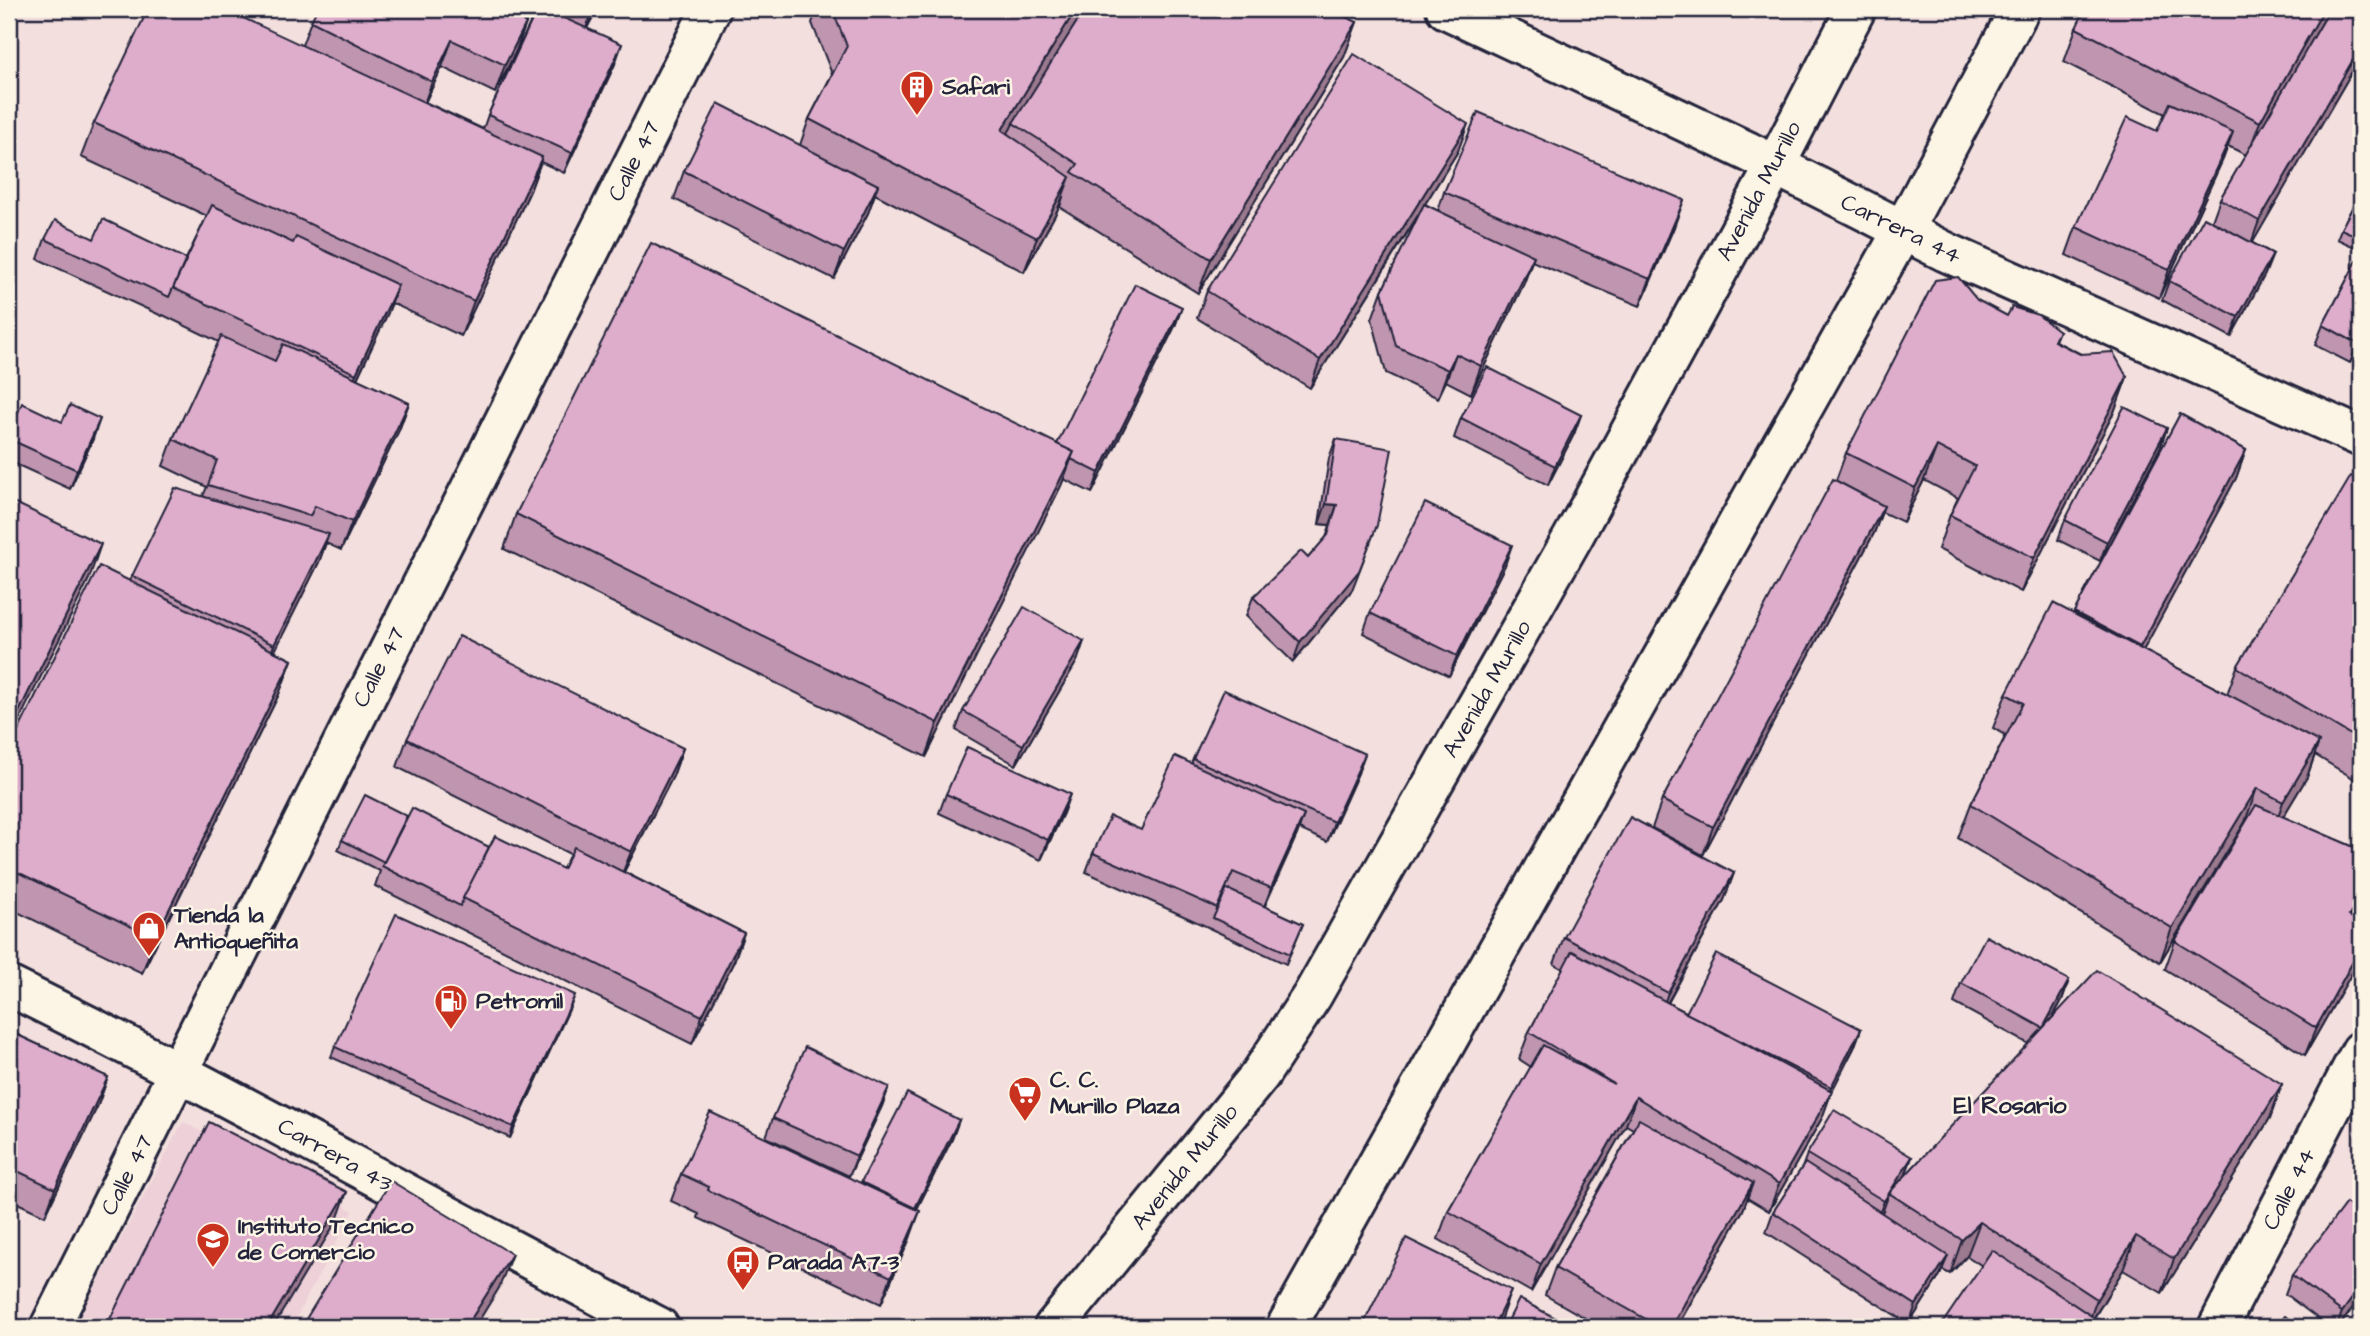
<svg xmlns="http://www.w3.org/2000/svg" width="2370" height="1336" font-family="'Architects Daughter',sans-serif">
  <rect width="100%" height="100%" fill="#f3dfdd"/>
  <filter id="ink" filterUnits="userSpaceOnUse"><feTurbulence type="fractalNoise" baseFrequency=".0143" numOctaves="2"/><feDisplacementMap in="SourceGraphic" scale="14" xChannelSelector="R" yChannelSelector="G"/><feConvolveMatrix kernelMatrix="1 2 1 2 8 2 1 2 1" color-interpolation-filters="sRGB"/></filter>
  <g filter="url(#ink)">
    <polygon fill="#edd0d8" points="183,1122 353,1211 291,1327 74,1327"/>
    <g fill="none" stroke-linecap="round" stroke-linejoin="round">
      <defs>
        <g id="street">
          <polyline points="50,1327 711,9"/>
          <polyline points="2218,1327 2361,1051"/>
        </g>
        <g id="secondary">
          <polyline points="1446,9 1749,152 1946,252 2361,437"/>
          <path d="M9,986c220,108 432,229 650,341"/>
        </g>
        <g id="primary">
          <polyline points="1054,1327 1260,1075 1312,996 1573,537 1775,166 1856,9"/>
          <polyline points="1286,1327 1903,230 2020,9"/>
        </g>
      </defs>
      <use href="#street" stroke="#22223b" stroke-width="44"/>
      <use href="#secondary" stroke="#22223b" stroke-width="44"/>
      <use href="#primary" stroke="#22223b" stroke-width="44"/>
      <use href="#street" stroke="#fcf5e5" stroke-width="38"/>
      <use href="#secondary" stroke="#fcf5e5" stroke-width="38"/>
      <use href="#primary" stroke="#fcf5e5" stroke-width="38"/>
    </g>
    <g fill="#bf95af" stroke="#22223b" stroke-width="2">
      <polygon points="533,9 597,9 587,28 615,64 564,173 541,162 530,191 461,336 392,303 357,379 409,403 399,430 341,550 326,543 319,562 274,651 292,660 279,694 142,973 9,908 9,750 130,581 132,576 203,496 207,487 163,466 173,439 219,342 163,315 162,316 38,259 45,239 94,239 186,259 207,216 81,157 94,123 302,45 311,21 526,23 516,51 495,93 442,67 425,102 483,129 488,115 536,10"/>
      <polygon points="817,9 1085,9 1062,47 1357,22 1344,57 1198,293 1060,207 1063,197 1062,197 1057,211 1024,272 875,194 868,213 834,279 674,199 684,171 800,145 809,119 832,74 812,23"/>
      <polygon points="2361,9 2361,56 2252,243 2273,254 2265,274 2231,337 2162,300 2169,281 2212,221 2220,199 2246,155 2228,146 2223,159 2159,298 2066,255 2076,227 2157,131 2165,114 2064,62 2076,28"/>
      <polygon points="1458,151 1425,204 1438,211 1444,192 1674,227 1640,306 1532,261 1524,283 1471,394 1446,381 1438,398 1386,373 1372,319 1382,291 1420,213 1310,388 1197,318 1207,291"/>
      <polygon points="2361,191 2361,250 2337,239 2341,229"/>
      <polygon points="2361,253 2361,343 2350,363 2315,345 2323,325"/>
      <polygon points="1977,300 2007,316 2059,331 2055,341 2127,377 2114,412 2021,592 1938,549 1950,515 1958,498 1924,480 1903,522 1882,512 1874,533 1703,855 1652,828 1662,800 1836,480 1846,453"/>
      <polygon points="1182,307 1175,326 1092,493 1064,479 926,757 504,549 516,514 1057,444"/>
      <polygon points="2180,414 2246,450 2236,478 2143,650 2227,694 2237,667 2361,482 2361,783 2315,755 2307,777 2283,817 2361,850 2361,907 2354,919 2361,923 2361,957 2305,1055 2165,969 2175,941 2246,822 2245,822 2160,962 1958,838 1971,804 2006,735 1993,728 2006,694 2073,614"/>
      <polygon points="1581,415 1574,434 1548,485 1454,438 1461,418"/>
      <polygon points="62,422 93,439 70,489 9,461 9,433"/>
      <polygon points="2167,428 2160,448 2100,561 2058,540 2065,520"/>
      <polygon points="1336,439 1352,590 1293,662 1246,616 1253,597 1308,558 1326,538 1330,525 1319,524 1329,458"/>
      <polygon points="1505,565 1449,676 1363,633 1370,613"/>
      <polygon points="1084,641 1077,661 1016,765 956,730 963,711"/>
      <polygon points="407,739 683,748 673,776 624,872 744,933 734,961 692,1044 375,886 380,871 338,850 342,840 407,816 489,847 563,869 570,854 397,767"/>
      <polygon points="1193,759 1358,773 1327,842 1299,829 1264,906 1303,924 1286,964 1209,928 1210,928 1086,872 1093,853 1141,830 1191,764"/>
      <polygon points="946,794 1070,794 1063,813 1041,860 939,813"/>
      <polygon points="1734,873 1724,900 1668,1003 1686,1012 1861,1029 1854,1048 1832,1090 1822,1118 1769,1211 1747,1198 1743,1210 1677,1327 1601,1327 1545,1295 1555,1268 1633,1129 1626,1125 1531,1292 1438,1239 1448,1211 1531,1067 1519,1059 1529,1032 1563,969 1554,964 1564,937"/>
      <polygon points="2069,980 2062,1000 2052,1019 2282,1084 2270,1118 2162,1293 2123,1270 2094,1318 1981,1265 1967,1256 1950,1274 1942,1270 1940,1275 1909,1324 1766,1232 1773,1212 1802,1168 1807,1154 1912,1157 1905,1176 2029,1044 1954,1003 1961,983"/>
      <polygon points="571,1005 510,1138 331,1057 335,1047"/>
      <polygon points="9,1031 108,1077 98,1105 45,1216 9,1199"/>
      <polygon points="889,1087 882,1106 849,1176 766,1137 773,1118"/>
      <polygon points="959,1120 952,1139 917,1209 910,1238 881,1304 698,1218 699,1214 671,1201 681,1174 861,1183"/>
      <polygon points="2361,1214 2361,1296 2339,1327 2329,1327 2285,1294 2292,1275"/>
    </g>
    <g fill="#9b798e" stroke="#22223b" stroke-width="2">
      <polygon points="593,9 597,9 584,34"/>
      <polygon points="1076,9 1085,9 1014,124 1013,123 1011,128 989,164 1002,130"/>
      <polygon points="2324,9 2330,9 2247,156 2260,122"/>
      <polygon points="1357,22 1344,57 1198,293 1211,259"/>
      <polygon points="526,23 516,51 495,93 505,65"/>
      <polygon points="452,40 442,67 422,109 432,82"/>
      <polygon points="622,44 615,64 564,173 572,153"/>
      <polygon points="2361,46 2361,56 2249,249 2259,221"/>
      <polygon points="1468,124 1458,151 1310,388 1320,360"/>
      <polygon points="2233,132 2223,159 2159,298 2169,270"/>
      <polygon points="542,157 530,191 461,336 474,301"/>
      <polygon points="1070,177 1057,211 1024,272 1037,238"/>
      <polygon points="878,185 868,213 834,279 844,252"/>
      <polygon points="1684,200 1674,227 1640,306 1650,279"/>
      <polygon points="2273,254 2265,274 2231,337 2238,317"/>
      <polygon points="1534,256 1524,283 1471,394 1481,366"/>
      <polygon points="398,285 388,313 346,402 356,374"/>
      <polygon points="1182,307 1175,326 1092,493 1099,473"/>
      <polygon points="2361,337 2361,343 2350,363 2358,344"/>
      <polygon points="1456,354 1446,381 1438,398 1448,370"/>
      <polygon points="2127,377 2114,412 2021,592 2034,558"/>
      <polygon points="409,403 399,430 341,550 352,522"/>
      <polygon points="1581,415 1574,434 1548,485 1555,466"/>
      <polygon points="100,419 93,439 70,489 77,470"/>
      <polygon points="2167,428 2160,448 2100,561 2107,542"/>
      <polygon points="1937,446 1924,480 1903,522 1915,488"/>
      <polygon points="2246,450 2236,478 2130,675 2140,647"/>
      <polygon points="1074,452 1061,486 926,757 938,723"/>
      <polygon points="1326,504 1337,505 1330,525 1319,524"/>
      <polygon points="1884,506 1874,533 1703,855 1713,827"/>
      <polygon points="1377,525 1352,590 1293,662 1300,642"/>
      <polygon points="329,534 319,562 264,673 274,645"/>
      <polygon points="101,544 89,579 9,741 9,732"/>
      <polygon points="1512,545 1505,565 1449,676 1457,656"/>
      <polygon points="1084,641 1077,661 1016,765 1023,745"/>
      <polygon points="292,660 279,694 142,973 155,938"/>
      <polygon points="2319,742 2307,777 2271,837 2283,802"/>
      <polygon points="683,748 673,776 620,879 631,852"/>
      <polygon points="1365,754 1358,773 1327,842 1334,822"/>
      <polygon points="2257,788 2245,822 2160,962 2172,928"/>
      <polygon points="1070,794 1063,813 1041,860 1048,840"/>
      <polygon points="1304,815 1297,835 1264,908 1271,888"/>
      <polygon points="1734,873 1724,900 1658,1020 1668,993"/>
      <polygon points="2361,896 2361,907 2339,944 2349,916"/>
      <polygon points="744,933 734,961 692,1044 702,1016"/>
      <polygon points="2361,947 2361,957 2305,1055 2316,1028"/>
      <polygon points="2069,980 2062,1000 2036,1047 2043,1028"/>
      <polygon points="575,995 571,1005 510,1138 513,1127"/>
      <polygon points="1861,1029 1854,1048 1831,1093 1832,1091 1822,1118 1769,1211 1779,1184 1825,1103 1831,1087"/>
      <polygon points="108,1077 98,1105 45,1216 55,1189"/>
      <polygon points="2282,1084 2270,1118 2162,1293 2174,1259"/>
      <polygon points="889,1087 882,1106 849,1176 857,1156"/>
      <polygon points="1636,1097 1626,1125 1531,1292 1541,1264"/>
      <polygon points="959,1120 952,1139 907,1228 914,1209"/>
      <polygon points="1912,1157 1905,1176 1889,1193"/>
      <polygon points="1753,1183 1743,1210 1677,1327 1671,1327"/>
      <polygon points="347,1192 337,1220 273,1327 267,1327"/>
      <polygon points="1889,1194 1882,1213 1877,1220 1884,1201"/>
      <polygon points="920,1211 910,1238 881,1304 891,1277"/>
      <polygon points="1980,1222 1967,1256 1950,1274 1962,1240"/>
      <polygon points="2136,1236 2123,1270 2088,1327 2087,1327 2097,1299"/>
      <polygon points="512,1254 499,1288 475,1327 466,1327"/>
      <polygon points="1948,1256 1940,1275 1909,1324 1916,1305"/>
      <polygon points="2361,1286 2361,1296 2339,1327 2337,1327 2342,1312"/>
      <polygon points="1511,1290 1501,1318 1496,1327 1493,1327"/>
    </g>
    <g fill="#deadcb" stroke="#22223b" stroke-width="2">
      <polygon points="148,9 224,9 542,157 474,301 94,123"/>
      <polygon points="317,9 497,9 526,23 505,65 452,40 432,82 311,21"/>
      <polygon points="537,9 544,9 622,44 572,153 488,115"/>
      <polygon points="832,9 1076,9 1002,130 1070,177 1037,238 809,119 847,46"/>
      <polygon points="1085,9 1329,9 1357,22 1211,259 1072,172 1078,164 1013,123"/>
      <polygon points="2085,9 2324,9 2260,122 2076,28"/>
      <polygon points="2330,9 2361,9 2361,46 2259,221 2220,199"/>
      <polygon points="1354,54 1468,124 1320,360 1207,291"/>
      <polygon points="718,103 878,185 844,252 684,171"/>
      <polygon points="2170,103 2233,132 2169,270 2076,227 2127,117 2157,131"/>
      <polygon points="1478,112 1684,200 1650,279 1444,192"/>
      <polygon points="2361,191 2361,238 2341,229"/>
      <polygon points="1424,204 1534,256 1481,366 1456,354 1448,370 1396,346 1382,291"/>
      <polygon points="212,205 293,243 296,237 398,285 356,374 173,288"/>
      <polygon points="2204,217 2273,254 2238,317 2169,281"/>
      <polygon points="103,219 186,259 169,297 45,239 55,220 94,239"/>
      <polygon points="651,243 1074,452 938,723 516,514"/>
      <polygon points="2361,253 2361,337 2358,344 2323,325"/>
      <polygon points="1958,277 1977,300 2007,316 2012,307 2038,315 2059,331 2054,341 2080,354 2113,352 2127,377 2034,558 1950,515 1975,466 1937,446 1915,488 1846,453 1935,280"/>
      <polygon points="1135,284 1182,307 1099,473 1071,459 1074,452 1057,444"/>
      <polygon points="221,336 275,361 283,344 409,403 352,522 315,506 310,516 208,485 217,460 173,439"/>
      <polygon points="1487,367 1581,415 1555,466 1461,418"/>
      <polygon points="22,403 62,422 70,405 100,419 77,470 9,439 9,433"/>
      <polygon points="2124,407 2167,428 2107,542 2065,520"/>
      <polygon points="2180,414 2246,450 2140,647 2074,612"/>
      <polygon points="1336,439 1392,449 1377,525 1359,571 1300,642 1253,597 1301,551 1308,558 1328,535 1337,505 1326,504"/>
      <polygon points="2351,476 2361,482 2361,741 2237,667"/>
      <polygon points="1833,479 1884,506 1713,827 1662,800"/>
      <polygon points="175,488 329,534 274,645 132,576"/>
      <polygon points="9,500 101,544 9,732"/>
      <polygon points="1425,503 1512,545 1457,656 1370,613"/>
      <polygon points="99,566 292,660 155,938 9,868 9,750"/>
      <polygon points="2053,603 2319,742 2283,802 2257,788 2172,928 1971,804 2023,703 2006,694"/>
      <polygon points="1024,607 1084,641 1023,745 963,711"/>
      <polygon points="459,636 683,748 631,852 407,739"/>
      <polygon points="1224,690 1365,754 1334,822 1193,759"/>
      <polygon points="967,747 1070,794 1048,840 946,794"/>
      <polygon points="1175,756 1304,815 1271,888 1233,872 1217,908 1093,853 1110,816 1141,830"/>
      <polygon points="365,795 407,816 384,862 342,840"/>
      <polygon points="2256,805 2361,850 2361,896 2349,916 2361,923 2361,947 2316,1028 2175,941"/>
      <polygon points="412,808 489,847 460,906 382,866"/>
      <polygon points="1630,817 1734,873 1668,993 1564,937"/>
      <polygon points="495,836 563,869 574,847 744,933 702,1016 463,898"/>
      <polygon points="1227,889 1303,924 1290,954 1213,918"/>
      <polygon points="396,914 575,995 513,1127 335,1047"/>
      <polygon points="1986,936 2069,980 2043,1028 1961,983"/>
      <polygon points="1572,951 1832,1091 1779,1184 1636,1097 1541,1264 1448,1211 1543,1045 1614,1084 1529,1032"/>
      <polygon points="1716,954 1861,1029 1831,1087 1686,1013"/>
      <polygon points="2097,970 2282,1084 2174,1259 2136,1236 2097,1299 1980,1222 1962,1240 1889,1193"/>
      <polygon points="9,1031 108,1077 55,1189 9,1167"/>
      <polygon points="805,1047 889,1087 857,1156 773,1118"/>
      <polygon points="907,1093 959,1120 915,1208 861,1182"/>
      <polygon points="1834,1110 1912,1157 1884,1201 1807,1154"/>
      <polygon points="710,1112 920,1211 891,1277 708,1190 709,1187 681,1174"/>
      <polygon points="1639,1119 1753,1183 1671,1327 1660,1327 1555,1268"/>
      <polygon points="209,1122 347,1192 267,1327 106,1327"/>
      <polygon points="1805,1163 1948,1256 1916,1305 1773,1212"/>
      <polygon points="391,1181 512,1254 466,1327 301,1327"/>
      <polygon points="2346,1203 2361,1214 2361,1286 2342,1312 2292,1275"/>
      <polygon points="1406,1238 1511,1290 1493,1327 1362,1327"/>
      <polygon points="1992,1250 2108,1327 1940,1327"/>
      <polygon points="1519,1299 1573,1327 1505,1327"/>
      <polygon points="2285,1316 2299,1327 2276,1327"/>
    </g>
  </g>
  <defs>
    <symbol id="building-pin" viewBox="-11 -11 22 30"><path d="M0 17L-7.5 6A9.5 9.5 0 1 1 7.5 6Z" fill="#c8321e" stroke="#fcf5e5"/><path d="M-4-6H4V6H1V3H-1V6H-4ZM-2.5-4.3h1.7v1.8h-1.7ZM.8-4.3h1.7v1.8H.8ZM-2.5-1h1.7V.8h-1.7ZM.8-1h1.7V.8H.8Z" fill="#fff"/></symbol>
    <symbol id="shop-pin" viewBox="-11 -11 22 30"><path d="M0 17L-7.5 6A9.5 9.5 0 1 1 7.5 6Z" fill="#c8321e" stroke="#fcf5e5"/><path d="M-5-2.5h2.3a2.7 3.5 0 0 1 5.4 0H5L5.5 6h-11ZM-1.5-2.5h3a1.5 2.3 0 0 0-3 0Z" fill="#fff"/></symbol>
    <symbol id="fuel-pin" viewBox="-11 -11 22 30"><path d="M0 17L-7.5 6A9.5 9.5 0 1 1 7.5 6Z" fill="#c8321e" stroke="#fcf5e5"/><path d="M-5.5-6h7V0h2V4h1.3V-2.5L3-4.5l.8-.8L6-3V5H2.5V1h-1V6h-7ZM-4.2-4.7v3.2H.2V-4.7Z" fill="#fff"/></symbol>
    <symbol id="supermarket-pin" viewBox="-11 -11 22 30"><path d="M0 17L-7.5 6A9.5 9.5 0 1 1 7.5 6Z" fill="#c8321e" stroke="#fcf5e5"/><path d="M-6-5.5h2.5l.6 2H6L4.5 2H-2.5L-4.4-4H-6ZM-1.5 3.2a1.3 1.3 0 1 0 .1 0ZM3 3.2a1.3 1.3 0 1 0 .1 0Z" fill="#fff"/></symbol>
    <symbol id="school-pin" viewBox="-11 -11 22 30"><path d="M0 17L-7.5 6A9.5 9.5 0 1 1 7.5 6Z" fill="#c8321e" stroke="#fcf5e5"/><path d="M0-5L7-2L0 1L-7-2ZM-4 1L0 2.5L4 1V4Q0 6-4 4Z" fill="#fff"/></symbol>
    <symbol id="bus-pin" viewBox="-11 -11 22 30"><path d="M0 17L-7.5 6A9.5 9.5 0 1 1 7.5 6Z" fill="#c8321e" stroke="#fcf5e5"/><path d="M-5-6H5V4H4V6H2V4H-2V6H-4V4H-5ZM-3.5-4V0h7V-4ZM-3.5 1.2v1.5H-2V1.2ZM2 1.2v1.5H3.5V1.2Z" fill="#fff"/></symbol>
  </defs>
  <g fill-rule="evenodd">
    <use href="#building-pin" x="898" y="68" width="38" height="52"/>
    <use href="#shop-pin" x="130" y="909" width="38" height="52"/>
    <use href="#fuel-pin" x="432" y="982" width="38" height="52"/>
    <use href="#supermarket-pin" x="1006" y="1074" width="38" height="52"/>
    <use href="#school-pin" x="194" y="1220" width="38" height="52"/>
    <use href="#bus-pin" x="724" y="1243" width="38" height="52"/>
  </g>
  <g text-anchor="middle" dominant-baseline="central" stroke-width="5" stroke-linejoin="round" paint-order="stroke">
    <g font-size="23" font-weight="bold" fill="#22223b" stroke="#fcf5e5" text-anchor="start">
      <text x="942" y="87">Safari</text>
      <text x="174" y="915">Tienda la<tspan x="174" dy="26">Antioqueñita</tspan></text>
      <text x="476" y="1001">Petromil</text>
      <text x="1050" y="1080">C. C.<tspan x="1050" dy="26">Murillo Plaza</tspan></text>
      <text x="238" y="1226">Instituto Tecnico<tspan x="238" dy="26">de Comercio</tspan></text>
      <text x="768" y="1262">Parada A7-3</text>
    </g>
    <g font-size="23" fill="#22223b" stroke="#fcf5e5">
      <text transform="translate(634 161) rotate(-63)">Calle 47</text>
      <text transform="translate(1759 191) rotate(-62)">Avenida Murillo</text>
      <text transform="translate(1901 229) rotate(26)">Carrera 44</text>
      <text transform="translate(379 667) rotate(-63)">Calle 47</text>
      <text transform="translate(1487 689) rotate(-60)">Avenida Murillo</text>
      <text transform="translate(335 1155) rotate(29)">Carrera 43</text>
      <text transform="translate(1185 1167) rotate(-51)">Avenida Murillo</text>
      <text transform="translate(127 1175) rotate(-63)">Calle 47</text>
      <text transform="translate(2289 1189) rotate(-63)">Calle 44</text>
    </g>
    <g font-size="24" font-weight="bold" fill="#22223b" stroke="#fcf5e5">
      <text x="2010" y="1106">El Rosario</text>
    </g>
  </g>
  <rect width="2370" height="1336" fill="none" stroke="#fcf5e5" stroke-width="35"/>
  <rect x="18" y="18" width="2335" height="1301" fill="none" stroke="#22223b" stroke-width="2.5" filter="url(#ink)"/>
</svg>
